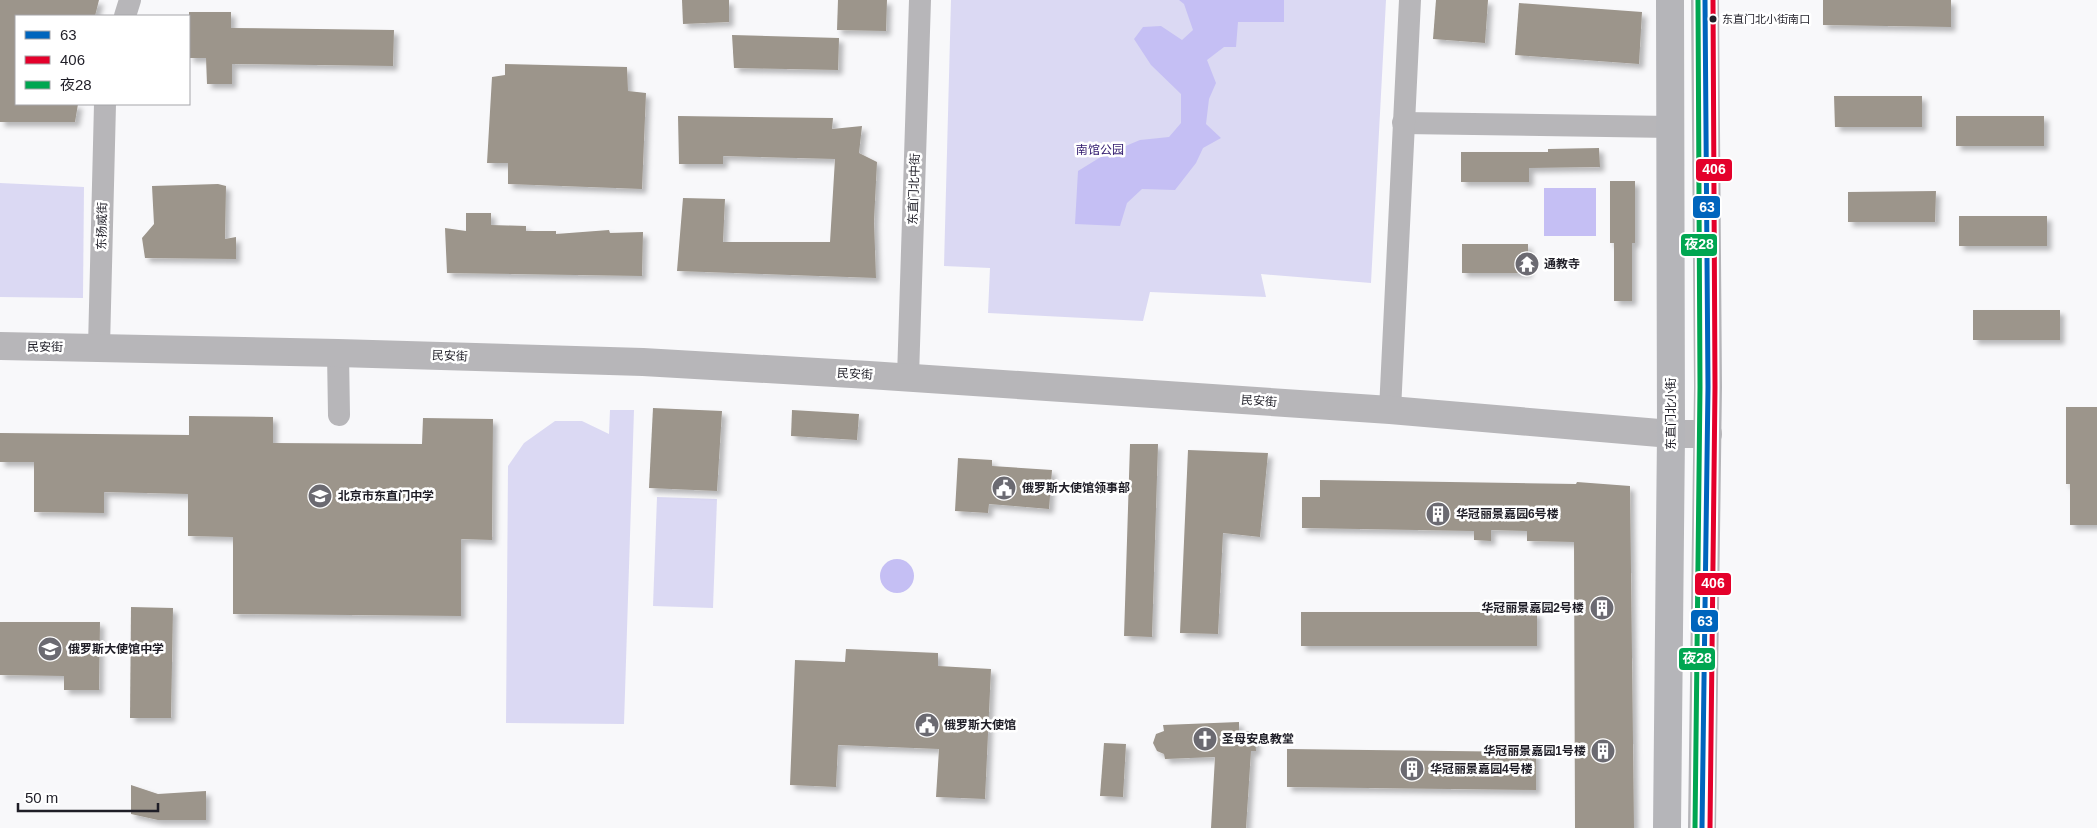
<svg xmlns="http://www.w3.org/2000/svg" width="2097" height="828" font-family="Arial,'Noto Sans SC',sans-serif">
  <defs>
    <filter id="shadow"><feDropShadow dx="4.5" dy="4.5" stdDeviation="2.5" flood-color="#0004"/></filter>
  </defs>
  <rect width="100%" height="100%" fill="#f8f8fa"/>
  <g fill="#dbd9f3">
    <polygon points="951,0 1386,0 1371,283 1261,274 1266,297 1150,292 1143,321 988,313 990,268 944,266"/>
    <polygon points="0,183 84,187 83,298 0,297"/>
    <polygon points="610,410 634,410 624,724 506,723 508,466 524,443 555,421 582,421 609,434"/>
    <polygon points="657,497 717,499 713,608 653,606"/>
  </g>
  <g fill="#c5bff4">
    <polygon points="1179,0 1284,0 1284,22 1238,22 1236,47 1224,47 1207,60 1216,83 1209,99 1206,124 1221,138 1203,148 1196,163 1175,190 1142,189 1127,203 1120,226 1075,224 1078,171 1104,155 1140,140 1169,137 1181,123 1181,94 1151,65 1134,39 1143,27 1161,26 1182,40 1193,30 1184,4"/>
    <rect x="1544" y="188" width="52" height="48"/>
    <circle cx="897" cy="576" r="17"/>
  </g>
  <g fill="#9c958b" filter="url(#shadow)">
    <polygon points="0,0 99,0 95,16 16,16 16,104 78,104 75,122 0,122"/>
    <polygon points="682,0 729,0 729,22 683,24"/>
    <polygon points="838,0 887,0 886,31 837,30"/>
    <polygon points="1436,0 1488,0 1485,43 1433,39"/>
    <polygon points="1823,0 1951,0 1951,27 1823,25"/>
    <polygon points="1519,3 1642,12 1639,64 1515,55"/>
    <polygon points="189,12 231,12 231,28 394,30 393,66 232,64 232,84 207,84 206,58 189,58"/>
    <polygon points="732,35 839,38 838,70 734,68"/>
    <polygon points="505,64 627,67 628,91 646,93 642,189 508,184 508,163 487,163 492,77 505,75"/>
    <polygon points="1834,96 1922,96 1922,127 1835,127"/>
    <polygon points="678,116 833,118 832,129 862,126 859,153 877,162 874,221 876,278 677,271 683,198 725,199 723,242 830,242 835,159 723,156 723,164 679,164"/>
    <rect x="1956" y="116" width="88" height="30"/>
    <polygon points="1599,148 1600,167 1529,168 1529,182 1461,182 1461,152 1548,152 1548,149"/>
    <polygon points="1610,181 1635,181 1635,243 1632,243 1632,301 1614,301 1614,243 1610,243"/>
    <polygon points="218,184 226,186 225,239 236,237 236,259 145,258 142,238 154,224 152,186"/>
    <polygon points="1936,191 1935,222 1848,222 1848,192"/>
    <polygon points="466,213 491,213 491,225 526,226 526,231 556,231 556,234 609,230 610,233 643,232 642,276 447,273 445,228 466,231"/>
    <rect x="1959" y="216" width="88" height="30"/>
    <rect x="1462" y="244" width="66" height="29"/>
    <rect x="1973" y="310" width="87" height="30"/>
    <polygon points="2066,407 2097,407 2097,525 2070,525 2070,484 2066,484"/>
    <polygon points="653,408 722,411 717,491 649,488"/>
    <polygon points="792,410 859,414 857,440 791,436"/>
    <polygon points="189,416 273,417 273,443 422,444 423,418 493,419 492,540 461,539 461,616 233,614 233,537 188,536 188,494 104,492 104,513 34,512 34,462 0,462 0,433 189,435"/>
    <polygon points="1130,444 1158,444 1152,637 1124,636"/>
    <polygon points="1188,450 1268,453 1260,537 1223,533 1218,634 1180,633"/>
    <polygon points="958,458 992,460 992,466 1052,470 1049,509 989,504 988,513 955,511"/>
    <polygon points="1320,480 1576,484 1577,482 1630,486 1634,828 1575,828 1574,542 1527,541 1527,531 1491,530 1491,541 1474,540 1474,531 1302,528 1302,497 1320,497"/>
    <polygon points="131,607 173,608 171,718 130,718"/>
    <rect x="1301" y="612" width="236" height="34"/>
    <polygon points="0,622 100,622 99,690 64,690 64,676 0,675"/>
    <polygon points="846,649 938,653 938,666 991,669 985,799 936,797 939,749 838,745 836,787 790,785 795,660 845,662"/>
    <polygon points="1239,722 1239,731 1255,731 1256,751 1251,751 1246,828 1211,828 1215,757 1165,759 1164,754 1157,751 1153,743 1156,734 1164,731 1163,725"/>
    <polygon points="1104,743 1126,744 1123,797 1100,796"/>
    <polygon points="1287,749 1536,752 1536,790 1287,787"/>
    <polygon points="131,785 158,794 206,791 206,820 158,820 131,814"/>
  </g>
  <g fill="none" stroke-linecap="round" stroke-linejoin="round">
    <g stroke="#b7b6b9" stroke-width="22">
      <polyline points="125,16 130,0"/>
      <polyline points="1403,123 1671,127"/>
      <polyline points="99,347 105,104"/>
      <polyline points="338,353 339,415"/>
      <polyline points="908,377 920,0"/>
      <polyline points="1390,410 1410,0"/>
    </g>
    <polyline stroke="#b7b6b9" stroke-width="28" points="0,346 338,353 643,362 869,375 1390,410 1671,434 1708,434"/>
    <g stroke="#b5b5b9" stroke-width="28">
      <polyline points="1667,828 1671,434 1670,0"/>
      <polyline points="1702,828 1708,387 1705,0"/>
    </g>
    <defs>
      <polyline id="bus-1" points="1702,828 1708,387 1705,0"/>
      <polyline id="bus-2" points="1710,828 1715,387 1713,0"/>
      <polyline id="bus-3" points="1695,828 1700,387 1698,0"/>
    </defs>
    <use href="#bus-1" stroke="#fff" stroke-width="9"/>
    <use href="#bus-2" stroke="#fff" stroke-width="9"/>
    <use href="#bus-3" stroke="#fff" stroke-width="9"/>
    <use href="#bus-1" stroke="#0065bd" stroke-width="5"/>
    <use href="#bus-2" stroke="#e4002b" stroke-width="5"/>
    <use href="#bus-3" stroke="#00a651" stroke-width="5"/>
  </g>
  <defs>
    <symbol id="temple-disc" viewBox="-11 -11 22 22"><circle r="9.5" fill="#6b6a71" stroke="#fff"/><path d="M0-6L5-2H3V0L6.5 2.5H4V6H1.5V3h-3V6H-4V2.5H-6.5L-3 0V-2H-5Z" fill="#fff"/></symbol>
    <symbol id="civic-disc" viewBox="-11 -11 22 22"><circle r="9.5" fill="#6b6a71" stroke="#fff"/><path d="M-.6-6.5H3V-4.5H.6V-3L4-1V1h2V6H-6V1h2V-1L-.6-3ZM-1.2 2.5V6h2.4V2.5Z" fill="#fff"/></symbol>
    <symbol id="school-disc" viewBox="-11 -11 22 22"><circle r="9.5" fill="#6b6a71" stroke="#fff"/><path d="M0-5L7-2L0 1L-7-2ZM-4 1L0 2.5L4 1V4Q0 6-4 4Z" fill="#fff"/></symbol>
    <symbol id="building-disc" viewBox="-11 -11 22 22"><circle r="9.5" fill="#6b6a71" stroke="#fff"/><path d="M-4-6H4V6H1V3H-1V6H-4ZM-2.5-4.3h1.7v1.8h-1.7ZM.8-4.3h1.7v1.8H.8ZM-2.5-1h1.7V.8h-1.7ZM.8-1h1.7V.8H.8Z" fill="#fff"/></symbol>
    <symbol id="church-disc" viewBox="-11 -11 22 22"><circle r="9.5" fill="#6b6a71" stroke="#fff"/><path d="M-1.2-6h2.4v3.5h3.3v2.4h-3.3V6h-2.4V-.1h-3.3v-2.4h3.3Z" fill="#fff"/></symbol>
  </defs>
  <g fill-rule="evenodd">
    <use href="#temple-disc" x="1513" y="250" width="28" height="28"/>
    <use href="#civic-disc" x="990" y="474" width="28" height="28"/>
    <use href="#school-disc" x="306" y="482" width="28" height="28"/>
    <use href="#building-disc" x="1424" y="500" width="28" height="28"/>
    <use href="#building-disc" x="1588" y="594" width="28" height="28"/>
    <use href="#school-disc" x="36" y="635" width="28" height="28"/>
    <use href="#civic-disc" x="913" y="711" width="28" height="28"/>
    <use href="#church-disc" x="1191" y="725" width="28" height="28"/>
    <use href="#building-disc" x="1589" y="737" width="28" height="28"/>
    <use href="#building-disc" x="1398" y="755" width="28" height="28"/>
  </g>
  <circle fill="#1f1e27" stroke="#fff" stroke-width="2" cx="1713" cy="19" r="4.5"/>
  <g text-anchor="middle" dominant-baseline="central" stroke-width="5" stroke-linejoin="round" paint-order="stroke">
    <g font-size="11" fill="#1f1e27" stroke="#fff" text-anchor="start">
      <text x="1722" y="19">东直门北小街南口</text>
    </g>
    <g font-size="12" fill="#311a6e" stroke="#fff">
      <text x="1100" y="150">南馆公园</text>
    </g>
    <g font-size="12" fill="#1f1e27" stroke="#fff">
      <text transform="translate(914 189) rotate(-88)">东直门北中街</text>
      <text transform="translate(102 226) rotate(-89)">东扬威街</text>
      <text transform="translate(45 347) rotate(1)">民安街</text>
      <text transform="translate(450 356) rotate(2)">民安街</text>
      <text transform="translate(855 374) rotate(3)">民安街</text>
      <text transform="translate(1259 401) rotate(4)">民安街</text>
      <text transform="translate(1671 414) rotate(-90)">东直门北小街</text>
    </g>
    <g font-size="12" font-weight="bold" fill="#1f1e27" stroke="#fff" text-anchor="start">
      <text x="1544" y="264">通教寺</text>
      <text x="1022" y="488">俄罗斯大使馆领事部</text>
      <text x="338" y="496">北京市东直门中学</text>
      <text x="1456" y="514">华冠丽景嘉园6号楼</text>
      <text x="1584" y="608" text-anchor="end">华冠丽景嘉园2号楼</text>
      <text x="68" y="649">俄罗斯大使馆中学</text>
      <text x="944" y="725">俄罗斯大使馆</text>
      <text x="1222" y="739">圣母安息教堂</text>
      <text x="1586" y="751" text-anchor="end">华冠丽景嘉园1号楼</text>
      <text x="1430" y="769">华冠丽景嘉园4号楼</text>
    </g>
  </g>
  <g stroke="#fff" stroke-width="2">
    <rect x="1695" y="158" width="38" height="24" rx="5" fill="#e4002b"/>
    <rect x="1692" y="195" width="29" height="24" rx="5" fill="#0065bd"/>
    <rect x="1680" y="233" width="38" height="24" rx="5" fill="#00a651"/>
    <rect x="1694" y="572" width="38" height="24" rx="5" fill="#e4002b"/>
    <rect x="1690" y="609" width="29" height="24" rx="5" fill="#0065bd"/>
    <rect x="1678" y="647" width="38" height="24" rx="5" fill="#00a651"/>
  </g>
  <g font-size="14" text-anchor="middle" font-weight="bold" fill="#fff">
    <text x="1714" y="174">406</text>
    <text x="1707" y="212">63</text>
    <text x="1699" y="249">夜28</text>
    <text x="1713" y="588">406</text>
    <text x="1705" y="626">63</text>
    <text x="1697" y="663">夜28</text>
  </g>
  <rect x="15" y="15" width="175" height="90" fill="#ffffff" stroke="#a5a5a9"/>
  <rect x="25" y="31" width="25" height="8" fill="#0065bd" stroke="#a5a5a9"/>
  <text x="60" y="40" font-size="15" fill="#1f1e27">63</text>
  <rect x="25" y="56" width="25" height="8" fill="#e4002b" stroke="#a5a5a9"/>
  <text x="60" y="65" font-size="15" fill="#1f1e27">406</text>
  <rect x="25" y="81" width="25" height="8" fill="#00a651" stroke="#a5a5a9"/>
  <text x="60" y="90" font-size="15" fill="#1f1e27">夜28</text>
  <path d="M18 803v8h140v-8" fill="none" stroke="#1f1e27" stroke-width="2.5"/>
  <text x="25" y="803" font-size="15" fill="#1f1e27" stroke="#ffffff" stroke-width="4" paint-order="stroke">50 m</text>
</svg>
